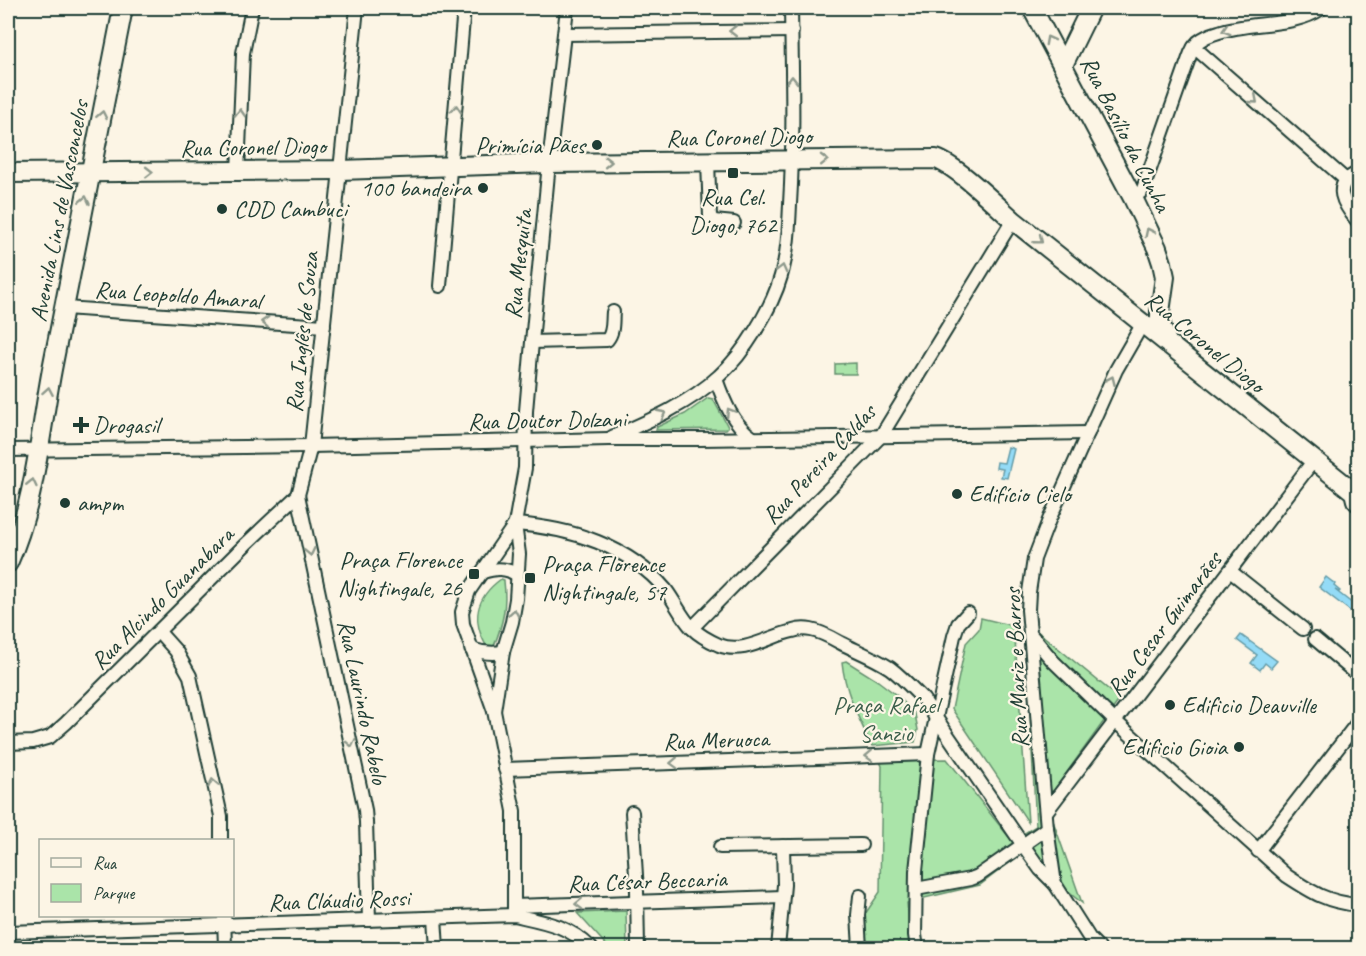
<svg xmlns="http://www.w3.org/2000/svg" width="1366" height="956" font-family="Caveat,sans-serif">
  <rect width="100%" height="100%" fill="#fcf5e5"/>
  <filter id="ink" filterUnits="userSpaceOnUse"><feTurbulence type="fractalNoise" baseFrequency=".0167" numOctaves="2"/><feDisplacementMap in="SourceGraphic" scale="12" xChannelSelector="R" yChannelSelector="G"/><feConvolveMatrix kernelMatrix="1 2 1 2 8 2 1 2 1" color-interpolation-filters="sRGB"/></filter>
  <g filter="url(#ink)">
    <g fill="#aae4a9" stroke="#64906e" stroke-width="1.5">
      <polygon points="856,363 856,374 835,374 835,364"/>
      <polygon points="708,398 713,399 714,401 728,427 726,429 656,430 657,427 685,414"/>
      <path d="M501,579l3,1v1c3,25 -1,42 -10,65l-3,2 -4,-1c-16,-27 -12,-49 14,-68z"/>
      <polygon points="981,618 1014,626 1028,822 952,709 966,643 979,629"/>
      <polygon points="1025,621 1120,699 1046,801 1082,903 1021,854 980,885 920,899 907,903 911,948 866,948 863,917 880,892 882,766 879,760 947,759 1012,841 1036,826"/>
      <path d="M846,661l32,20 21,16 16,17 3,16 -3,12 -43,4c-13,-27 -27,-53 -30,-84z"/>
      <polygon points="626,911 627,948 609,948 577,913"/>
    </g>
    <g fill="#94dbf6" stroke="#659ca8" stroke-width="1.5">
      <polygon points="1008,447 1014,449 1007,478 1001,477 1003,469 996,468 997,462 1004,463"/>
      <polygon points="1326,577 1335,584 1334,586 1340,591 1339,592 1335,590 1358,608 1354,614 1319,587"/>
      <polygon points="1241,635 1277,661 1271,668 1265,663 1260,670 1251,663 1257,655 1237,640"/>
    </g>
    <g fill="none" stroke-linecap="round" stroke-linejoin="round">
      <defs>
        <g id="street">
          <polyline points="564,34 792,31"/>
          <polyline points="1194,47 1346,180"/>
          <polyline points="708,161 710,217 714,221 734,223"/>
          <polyline points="238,172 243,53 252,8"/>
          <path d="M1358,173c-28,11 -14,32 0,49"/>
          <path d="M1133,198l8,-6 2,-3 46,-131c2,-6 5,-12 9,-16 6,-5 14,-8 21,-10 33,-11 74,-4 103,-24"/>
          <polyline points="440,286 464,8"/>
          <polyline points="65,308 324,326"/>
          <path d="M532,342l75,-2c7,-8 5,-19 6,-28"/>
          <path d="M716,379c8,23 17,45 37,59"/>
          <path d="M612,437c37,-16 77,-33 107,-61 25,-22 53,-68 62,-100 7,-24 8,-48 9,-72 4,-65 2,-131 1,-196"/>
          <polyline points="8,450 311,446 609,439 700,439 1088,433"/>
          <polyline points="298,495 365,810 366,822 369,920"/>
          <path d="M515,524c56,4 114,22 151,66 9,12 16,28 26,38 7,7 18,13 27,17 25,10 50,-9 74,-14 6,-2 13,-2 18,-1 11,2 21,8 30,13 16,8 34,15 49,25 12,9 22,20 33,31l100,146 17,24 15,15"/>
          <polyline points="1230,571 1303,629"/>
          <path d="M483,572c12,-4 23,-5 34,3"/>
          <polyline points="692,628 881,436 1013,220"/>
          <polyline points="159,632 176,651 190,676 221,816 221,840"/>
          <path d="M1031,635l22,26 62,60 172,155c26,17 40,26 71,29"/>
          <polyline points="1315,639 1358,675"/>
          <path d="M471,649c11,4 20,5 32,3"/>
          <polyline points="494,711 503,652 512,622 516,599 519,554 515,524 525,468 526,411 532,342 549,163 567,8"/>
          <polyline points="8,743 33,742 50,737 66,723 246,544 298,495 311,446 357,8"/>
          <polyline points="505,769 928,754"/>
          <polyline points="632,812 637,891 638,948"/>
          <polyline points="1046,812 1314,460"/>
          <polyline points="720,847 861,845"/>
          <polyline points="1258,851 1358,722"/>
          <polyline points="916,889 970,879 978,876 1047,828"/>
          <polyline points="860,896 858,915 860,948"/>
          <polyline points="514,906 782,897"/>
          <polyline points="514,915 514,811 494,711 463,624 462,612 469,591 515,524"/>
          <polyline points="224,916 225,948"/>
          <polyline points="435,918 437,948"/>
          <path d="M8,932l506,-17c31,7 54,10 77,33"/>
          <polyline points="778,948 784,885 783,846"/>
          <polyline points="917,948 915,935 916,871 928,754 954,636 958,624 968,613"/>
          <polyline points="1099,948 1090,939 1055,884 1047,828 1028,610 1029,592 1034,559 1049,520 1116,370 1143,323"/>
        </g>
        <g id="secondary">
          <polyline points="1032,8 1133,198 1157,248 1162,263 1165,277 1160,312 1160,322 1167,342"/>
          <polyline points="1063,65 1091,8"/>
          <path d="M8,173l332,-3 209,-7 387,-4c21,7 59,45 77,61l341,272 2,8 2,2"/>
          <path d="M8,563c28,-62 32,-133 45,-199 24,-119 47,-238 70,-356"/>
        </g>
      </defs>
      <use href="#street" stroke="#1f3d34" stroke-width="16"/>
      <use href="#secondary" stroke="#1f3d34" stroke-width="22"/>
      <use href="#street" stroke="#fcf5e5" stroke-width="12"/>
      <use href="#secondary" stroke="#fcf5e5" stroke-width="18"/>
    </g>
    <defs><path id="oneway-chevron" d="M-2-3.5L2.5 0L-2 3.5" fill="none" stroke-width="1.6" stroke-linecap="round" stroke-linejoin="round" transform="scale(1.5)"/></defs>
    <g stroke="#8e998c">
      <use href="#oneway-chevron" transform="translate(1226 30) rotate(163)"/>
      <use href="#oneway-chevron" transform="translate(733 31) rotate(179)"/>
      <use href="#oneway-chevron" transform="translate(1049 40) rotate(-118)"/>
      <use href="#oneway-chevron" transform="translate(792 80) rotate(-90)"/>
      <use href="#oneway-chevron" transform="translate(1254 100) rotate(41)"/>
      <use href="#oneway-chevron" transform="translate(456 109) rotate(-85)"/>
      <use href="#oneway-chevron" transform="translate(240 113) rotate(-88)"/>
      <use href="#oneway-chevron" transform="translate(102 115) rotate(-79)"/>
      <use href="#oneway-chevron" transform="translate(824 160) rotate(-1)"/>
      <use href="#oneway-chevron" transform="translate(608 162) rotate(-1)"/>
      <use href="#oneway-chevron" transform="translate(149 172)"/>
      <use href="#oneway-chevron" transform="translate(85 200) rotate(-78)"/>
      <use href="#oneway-chevron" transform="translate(1149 232) rotate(-116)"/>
      <use href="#oneway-chevron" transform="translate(1039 240) rotate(39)"/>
      <use href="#oneway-chevron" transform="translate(782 269) rotate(-76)"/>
      <use href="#oneway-chevron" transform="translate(265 322) rotate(-176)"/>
      <use href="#oneway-chevron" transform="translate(1111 380) rotate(-66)"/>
      <use href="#oneway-chevron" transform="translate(48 391) rotate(-80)"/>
      <use href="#oneway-chevron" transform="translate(730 412) rotate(-122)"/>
      <use href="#oneway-chevron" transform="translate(662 414) rotate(-28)"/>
      <use href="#oneway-chevron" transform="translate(32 483) rotate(-77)"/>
      <use href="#oneway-chevron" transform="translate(310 552) rotate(78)"/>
      <use href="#oneway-chevron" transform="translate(514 613) rotate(-80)"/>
      <use href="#oneway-chevron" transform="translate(351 743) rotate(78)"/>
      <use href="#oneway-chevron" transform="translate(869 756) rotate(178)"/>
      <use href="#oneway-chevron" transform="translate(674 763) rotate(178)"/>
      <use href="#oneway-chevron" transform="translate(213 783) rotate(-102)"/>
      <use href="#oneway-chevron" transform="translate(579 904) rotate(178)"/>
    </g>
  </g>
  <g fill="#1f3d34" stroke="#fcf5e5" stroke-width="2">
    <circle cx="597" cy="145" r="6"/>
    <rect x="727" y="167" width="12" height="12" rx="3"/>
    <circle cx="483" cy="188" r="6"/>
    <circle cx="222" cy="209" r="6"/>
    <path d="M78 416h6v6h6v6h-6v6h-6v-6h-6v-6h6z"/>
    <circle cx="957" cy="494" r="6"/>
    <circle cx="65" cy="503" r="6"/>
    <rect x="468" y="568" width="12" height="12" rx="3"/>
    <rect x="524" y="572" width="12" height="12" rx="3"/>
    <circle cx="1170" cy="705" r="6"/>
    <circle cx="1239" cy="747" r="6"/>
  </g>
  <g text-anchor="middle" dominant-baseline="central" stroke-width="4.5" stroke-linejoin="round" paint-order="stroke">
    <g font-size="24" fill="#1f3d34" stroke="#fcf5e5">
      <text transform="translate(1126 134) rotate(63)">Rua Basílio da Cunha</text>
      <text transform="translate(739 137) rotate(-1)">Rua Coronel Diogo</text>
      <text transform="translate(253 147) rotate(-1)">Rua Coronel Diogo</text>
      <text transform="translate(59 211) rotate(-79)">Avenida Lins de Vasconcelos</text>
      <text transform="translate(518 264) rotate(-84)">Rua Mesquita</text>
      <text transform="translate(178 295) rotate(4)">Rua Leopoldo Amaral</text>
      <text transform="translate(302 332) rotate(-84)">Rua Inglês de Souza</text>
      <text transform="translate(1205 342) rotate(39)">Rua Coronel Diogo</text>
      <text transform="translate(547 420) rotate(-1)">Rua Doutor Dolzani</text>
      <text transform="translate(819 464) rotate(-47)">Rua Pereira Caldas</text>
      <text transform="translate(162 598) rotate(-45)">Rua Alcindo Guanabara</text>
      <text transform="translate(1164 624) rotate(-53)">Rua Cesar Guimarães</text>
      <text transform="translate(1016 668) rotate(-93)">Rua Mariz e Barros</text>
      <text transform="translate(363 702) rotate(78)">Rua Laurindo Rabelo</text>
      <text transform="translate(716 740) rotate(-2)">Rua Meruoca</text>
      <text transform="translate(647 881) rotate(-2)">Rua César Beccaria</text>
      <text transform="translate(339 900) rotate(-2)">Rua Cláudio Rossi</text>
    </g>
    <g font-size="24" fill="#1f3d34" stroke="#fcf5e5" text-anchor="start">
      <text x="585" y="145" text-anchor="end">Primícia Pães</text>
      <text x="471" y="188" text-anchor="end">100 bandeira</text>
      <text x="733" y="197" text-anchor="middle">Rua Cel.<tspan x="733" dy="28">Diogo, 762</tspan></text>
      <text x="234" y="209">CDD Cambuci</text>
      <text x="93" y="425">Drogasil</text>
      <text x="969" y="494">Edifício Cielo</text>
      <text x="77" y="503">ampm</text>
      <text x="462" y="560" text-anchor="end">Praça Florence<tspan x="462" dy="28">Nightingale, 26</tspan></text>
      <text x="542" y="564">Praça Florence<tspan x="542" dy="28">Nightingale, 57</tspan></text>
      <text x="1182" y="705">Edificio Deauville</text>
      <text x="1227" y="747" text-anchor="end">Edificio Gioia</text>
    </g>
    <g font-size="24" fill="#3b5e4b" stroke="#fcf5e5">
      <text x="886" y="705">Praça Rafael<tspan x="886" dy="28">Sanzio</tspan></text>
    </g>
  </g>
  <rect width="1366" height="956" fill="none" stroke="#fcf5e5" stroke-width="30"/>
  <rect x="15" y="15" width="1336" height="926" fill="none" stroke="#1f3d34" stroke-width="2" filter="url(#ink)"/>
  <rect x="39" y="839" width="195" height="78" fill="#fcf5e5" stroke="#a4ab9e" stroke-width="1.5"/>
  <rect x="51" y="858" width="30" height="9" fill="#fcf5e5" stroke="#a4ab9e" stroke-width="1.5"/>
  <text x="93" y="869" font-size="18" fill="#1f3d34">Rua</text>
  <rect x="51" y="884" width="30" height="18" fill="#aae4a9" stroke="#a4ab9e" stroke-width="1.5"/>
  <text x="93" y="899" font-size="18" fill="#1f3d34">Parque</text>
</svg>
